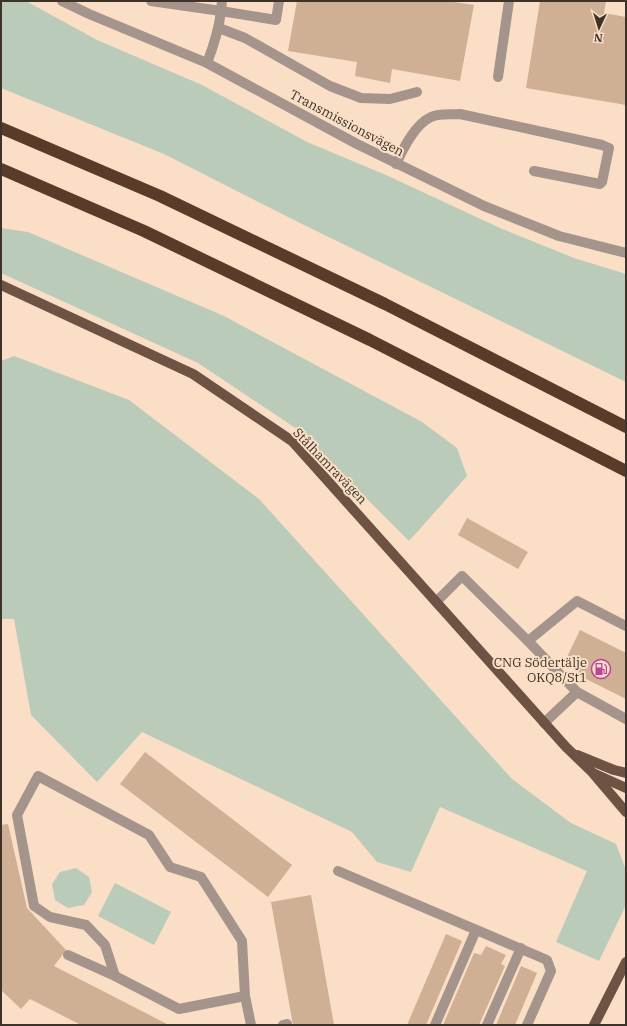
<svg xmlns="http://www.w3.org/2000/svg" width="627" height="1026" font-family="'IBM Plex Serif',serif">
  <rect width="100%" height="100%" fill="#fadec5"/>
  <g fill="#bacbb9">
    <polygon points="1,1 26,1 97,40 202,85 307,142 386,175 500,228 574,258 626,274 626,382 302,224 164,154 1,88"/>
    <polygon points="1,228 28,232 224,316 422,422 457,448 467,476 409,541 297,429 198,363 1,273"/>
    <polygon points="14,356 129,400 259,499 512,779 571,823 616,844 626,870 626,905 599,961 556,942 587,871 440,807 411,872 377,862 352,832 142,732 97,782 31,715 14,619 1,619 1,361"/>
    <polygon points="76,868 89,877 92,892 84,905 68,908 55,900 52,884 60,872"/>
    <polygon points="115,883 171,912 154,945 98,916"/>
  </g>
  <g fill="#cfb094">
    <polygon points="297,1 448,1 474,5 460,81 392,69 390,83 355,76 357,62 288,51"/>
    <polygon points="540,1 606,1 604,13 626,17 626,105 526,88"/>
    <polygon points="467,518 528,552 518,569 458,535"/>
    <polygon points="580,630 626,653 626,699 574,673 578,665 566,659"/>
    <polygon points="145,752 292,865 268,897 120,784"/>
    <polygon points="8,824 27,908 66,950 54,966 169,1025 81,1025 30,999 21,1009 1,990 1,825"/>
    <polygon points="311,895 334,1025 293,1025 271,902"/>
    <polygon points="446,934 462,941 426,1025 407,1025"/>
    <polygon points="486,946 506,955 501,964 505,966 479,1025 443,1025 474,953 481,955"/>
    <polygon points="521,966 537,973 515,1025 496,1025"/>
  </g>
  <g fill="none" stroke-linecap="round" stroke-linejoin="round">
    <g stroke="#a4948b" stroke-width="10">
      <polyline points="62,1 89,14 207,63 357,144 484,206 559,236 626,253"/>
      <polyline points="151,1 221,11 222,1"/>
      <polyline points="219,28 245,38 330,86 361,98 390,99 417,92"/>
      <path d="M207,63c7,-18 12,-34 14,-52l55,9 3,-19"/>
      <polyline points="498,77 509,1"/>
      <path d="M396,164c7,-15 19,-40 35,-47 9,-4 20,-2 29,-3l142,31 7,3 -7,34 -2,2 -66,-13"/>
      <polyline points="436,602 462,576 528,641 577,692 626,719"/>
      <polyline points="528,641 577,601 626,626"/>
      <polyline points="544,723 577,692"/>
      <polyline points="338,871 547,960 551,971 527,1025"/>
      <polyline points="68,955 115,976"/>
      <polyline points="245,996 179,1009 115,976 105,945 86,925 50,917 34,906 17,815 38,776 149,835 170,867 201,877 242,941 245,996 251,1025"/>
      <polyline points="283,1025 287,1024"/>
      <polyline points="435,1025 476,930"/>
      <polyline points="487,1025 521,948"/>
    </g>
    <g stroke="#6e5243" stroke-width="10">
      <polyline points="1,285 193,374 292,441 566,747 592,772 626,812"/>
      <polyline points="577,755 614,770 626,773"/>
      <polyline points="595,774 626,788"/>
      <polyline points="594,1025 626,962"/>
    </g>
    <g stroke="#5a3b2a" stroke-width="12">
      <polyline points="1,128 160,196 385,304 626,427"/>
      <polyline points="1,169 144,231 370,340 626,471"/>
    </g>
  </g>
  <defs>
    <symbol id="fuel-ring" viewBox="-11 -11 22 22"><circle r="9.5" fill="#fadec5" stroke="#bb4398" stroke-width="1.5"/><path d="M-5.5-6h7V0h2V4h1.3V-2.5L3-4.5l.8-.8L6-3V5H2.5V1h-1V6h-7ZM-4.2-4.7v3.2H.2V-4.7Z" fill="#bb4398"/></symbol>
  </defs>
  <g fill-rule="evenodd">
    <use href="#fuel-ring" x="590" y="658" width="22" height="22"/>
  </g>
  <g text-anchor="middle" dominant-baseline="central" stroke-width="4" stroke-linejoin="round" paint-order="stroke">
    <g font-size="13" fill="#3d3329" stroke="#fadec5">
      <text transform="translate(347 123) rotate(28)">Transmissionsvägen</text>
      <text transform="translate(330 466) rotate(46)">Stålhamravägen</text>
    </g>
    <g font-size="13" fill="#3d3329" stroke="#fadec5" text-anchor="end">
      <text x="587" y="662">CNG Södertälje<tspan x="587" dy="15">OKQ8/St1</tspan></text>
    </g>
  </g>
  <rect width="627" height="1026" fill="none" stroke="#3d3329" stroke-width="4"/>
  <g transform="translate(599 28) rotate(184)" stroke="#fadec5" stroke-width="3" paint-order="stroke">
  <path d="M0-3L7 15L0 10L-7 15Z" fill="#3d3329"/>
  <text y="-6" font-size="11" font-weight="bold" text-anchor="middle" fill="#3d3329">N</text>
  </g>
</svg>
